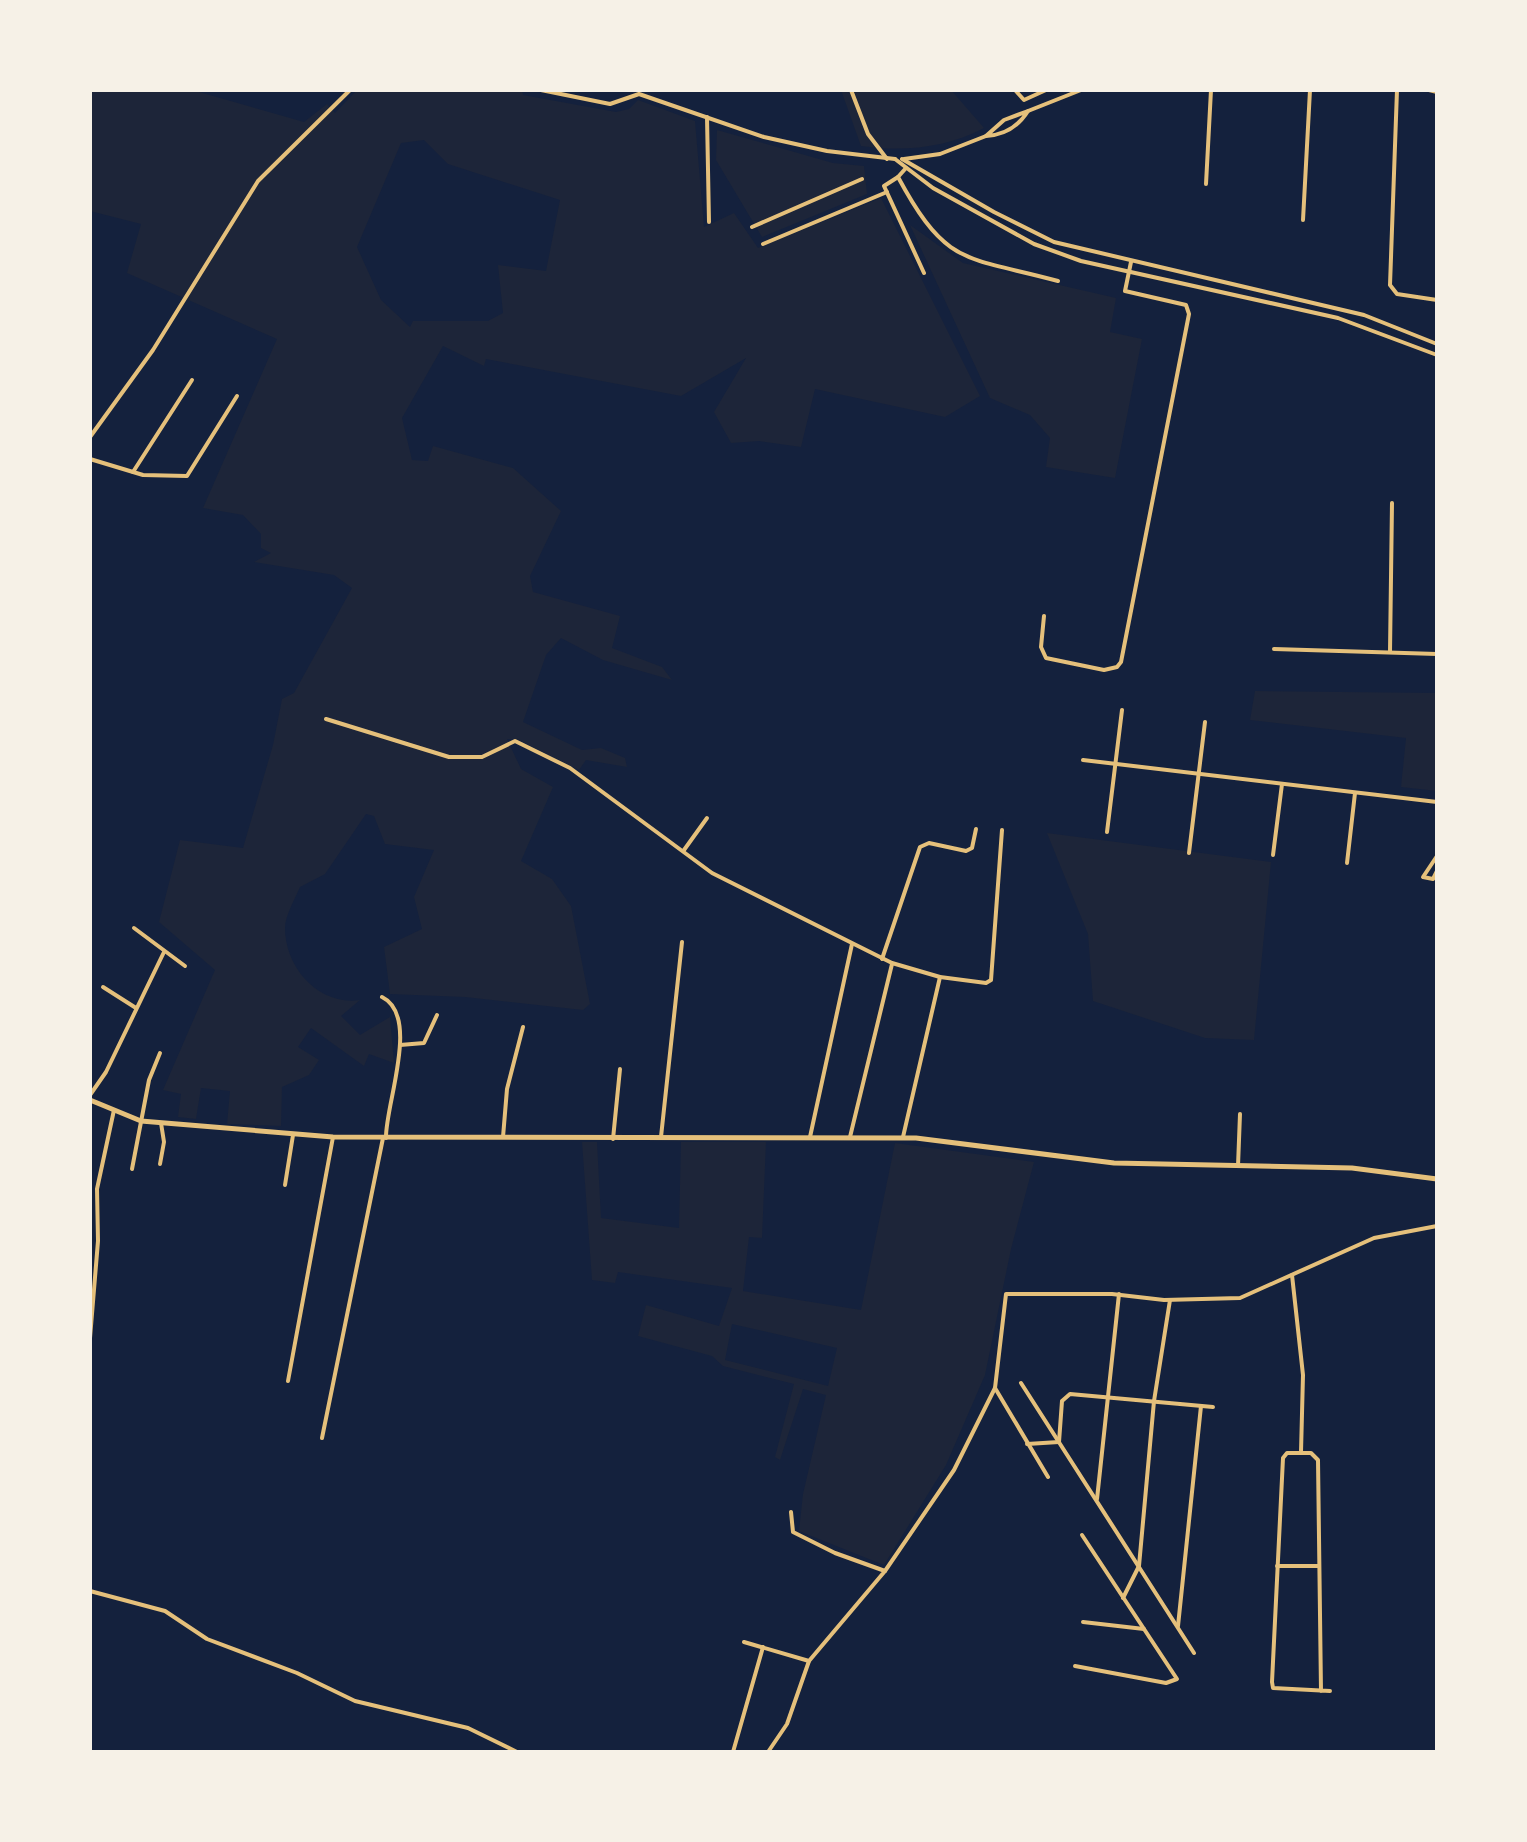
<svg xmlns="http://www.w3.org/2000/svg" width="1527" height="1842" font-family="Arial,sans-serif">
  <rect width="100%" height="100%" fill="#14213d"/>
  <g fill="#1d2539" fill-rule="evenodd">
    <path d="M90,90h102l112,32 23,-18 8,9 22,-23h165l1,5 93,17 13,-3 9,-9 57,21 9,106 30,-14 24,35 123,-50 99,198 -35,21 -130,-28 -14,58 -42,-6 -28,2 -17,-31 32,-54 -65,38 -195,-37 -2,7 -41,-20 -41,72 10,42 16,1 5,-15 80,22 48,43 -31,65 3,16 87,24 -8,32 50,19 10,13 -69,-20 -42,-22 -15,17 -23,67 59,28 19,-2 24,10 2,9 -41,-7 -7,10 -60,-30 -12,-1 14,30 32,18 -32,74 31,18 19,27 19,98 -7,6 -118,-13 -75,-3 -6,-47 38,-18 -8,-32 20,-47 -49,-6 -11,-28 -8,-2 -41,60 -25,13c-5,12 -15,29 -15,41 0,40 34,78 75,72l-19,16 19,19 30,-18 4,46 -25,-9 -5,12 -53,-38 -13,19 21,13 -10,15 -27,12 -1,39 -54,-2 3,-33 -29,-3 -5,31 -18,-2 3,-23 -18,-4 52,-120 -56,-48 21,-82 63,8 30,-103 9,-46 12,-6 58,-105 -18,-13 -80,-13 17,-9 -10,-5v-14l-18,-19 -40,-7 74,-169 -150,-66 14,-49 -51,-13zM424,140l24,24 112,36 -14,71 -48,-6 5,48 -15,8h-75l-3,6 -29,-27 -24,-53 44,-104z"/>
    <path d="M841,90h110l33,38c-37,20 -81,24 -123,18z"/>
    <polygon points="717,130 833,163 864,166 867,194 762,237 716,160"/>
    <polygon points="910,225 963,263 1116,298 1110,332 1142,339 1115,478 1046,467 1050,438 1030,415 990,398"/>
    <polygon points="1255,691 1437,693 1437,791 1401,787 1406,738 1250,720"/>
    <polygon points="1047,833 1271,862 1254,1040 1205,1038 1093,1001 1088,934"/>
    <path d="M582,1142h15l4,76 78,10 2,-86h85l-4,96 -13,-1 -6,54 118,19 34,-167 139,19 -23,87 -26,126 -39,90 -62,100 -85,-34 4,-37 23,-99 -23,-6 -23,71 -5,-3 19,-73 -71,-18 -11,-10 -74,-20 8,-31 73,21 13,-38 -114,-16 -3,11 -23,-3zM732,1324l105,24 -9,38 -103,-26z"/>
  </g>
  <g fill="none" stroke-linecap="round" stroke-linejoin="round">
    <g stroke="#e5c07b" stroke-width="4">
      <polyline points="541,90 610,104 639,94 764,137 827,151 895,159"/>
      <polyline points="851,90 868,134 887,159"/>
      <polyline points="1015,90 1024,100 1046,90"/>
      <polyline points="1397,90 1390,285 1397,294 1437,300"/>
      <polyline points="1429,90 1437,92"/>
      <path d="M1028,111c-10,16 -23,24 -42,25l18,-16z"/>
      <polyline points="1028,111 1081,90"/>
      <polyline points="707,117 709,222"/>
      <polyline points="895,159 933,188 1034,244 1081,261 1338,318 1437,355"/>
      <polyline points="902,159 994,212 1054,242 1364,315 1437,344"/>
      <polyline points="904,159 940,154 986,136"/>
      <path d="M906,168l-8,9c49,91 68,79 160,104"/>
      <polyline points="898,177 884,186 924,273"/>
      <polyline points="1206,184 1211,90"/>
      <polyline points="1303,220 1310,90"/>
      <polyline points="752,227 862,179"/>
      <polyline points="763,244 887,192"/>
      <polyline points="90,437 153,350 258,181 350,90"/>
      <polyline points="90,459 143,475 187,476 237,396"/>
      <polyline points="133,472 192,380"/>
      <polyline points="1044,616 1041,647 1046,658 1104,670 1117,667 1121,662 1189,314 1186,305 1125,291 1131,262"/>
      <polyline points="1274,649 1437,654"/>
      <polyline points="1390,652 1392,503"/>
      <polyline points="326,719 449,757 482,757 515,741 570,768 712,873 892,963 940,977 986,983 991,980 1002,830"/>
      <polyline points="1083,760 1437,802"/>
      <polyline points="1107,832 1122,710"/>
      <polyline points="684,850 707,818"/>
      <polyline points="1189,853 1205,722"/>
      <polyline points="1273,855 1282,784"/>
      <polyline points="1437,856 1423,877 1433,879 1437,871"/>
      <polyline points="1347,863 1355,793"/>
      <polyline points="134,928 185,966"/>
      <polyline points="882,959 920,847 929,843 966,851 972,848 976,829"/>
      <polyline points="103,987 136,1008"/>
      <path d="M382,997c39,19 3,108 4,141"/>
      <polyline points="400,1045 424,1043 437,1015"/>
      <polyline points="90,1095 106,1072 164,952"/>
      <polyline points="503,1137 507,1089 523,1027"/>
      <polyline points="661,1137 682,942"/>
      <polyline points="810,1137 852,944"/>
      <polyline points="850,1137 892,964"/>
      <polyline points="903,1137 940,977"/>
      <polyline points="613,1139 620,1069"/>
      <polyline points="160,1164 164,1142 161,1123"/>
      <polyline points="1238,1166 1240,1114"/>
      <polyline points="132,1169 149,1080 160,1053"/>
      <polyline points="285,1185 293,1135"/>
      <polyline points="1292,1275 1303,1375 1301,1452"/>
      <polyline points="90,1338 98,1241 97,1189 114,1110"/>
      <polyline points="288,1381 333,1137"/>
      <polyline points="1021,1383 1194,1653"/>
      <polyline points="995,1388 1048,1477"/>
      <polyline points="322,1438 383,1138"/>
      <polyline points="1059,1442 1062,1401 1070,1394 1213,1407"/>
      <polyline points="1027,1444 1059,1442"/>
      <polyline points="1097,1499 1119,1294"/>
      <polyline points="1277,1566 1319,1566"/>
      <polyline points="885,1571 954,1470 995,1388 1006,1294 1112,1294 1164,1300 1240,1298 1374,1238 1437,1226"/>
      <polyline points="90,1591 165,1611 207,1639 297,1673 355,1701 468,1728 517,1752"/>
      <polyline points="1123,1598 1139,1566 1154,1401 1170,1300"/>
      <polyline points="1083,1622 1144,1629"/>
      <polyline points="1178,1626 1201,1406"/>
      <polyline points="744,1642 809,1661 885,1571 835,1553 793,1532 791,1512"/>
      <polyline points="1075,1666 1166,1683 1177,1679 1082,1535"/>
      <polyline points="1321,1691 1318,1460 1311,1453 1287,1453 1283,1458 1272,1682 1273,1688 1330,1691"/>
      <polyline points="733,1752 763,1647"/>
      <polyline points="768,1752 787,1724 809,1661"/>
    </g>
    <polyline stroke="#e5c07b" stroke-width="5" points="90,1100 141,1121 333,1137 916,1138 1114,1163 1352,1168 1437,1179"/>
  </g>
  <rect width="1527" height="1842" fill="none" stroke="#f6f1e7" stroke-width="184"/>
</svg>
